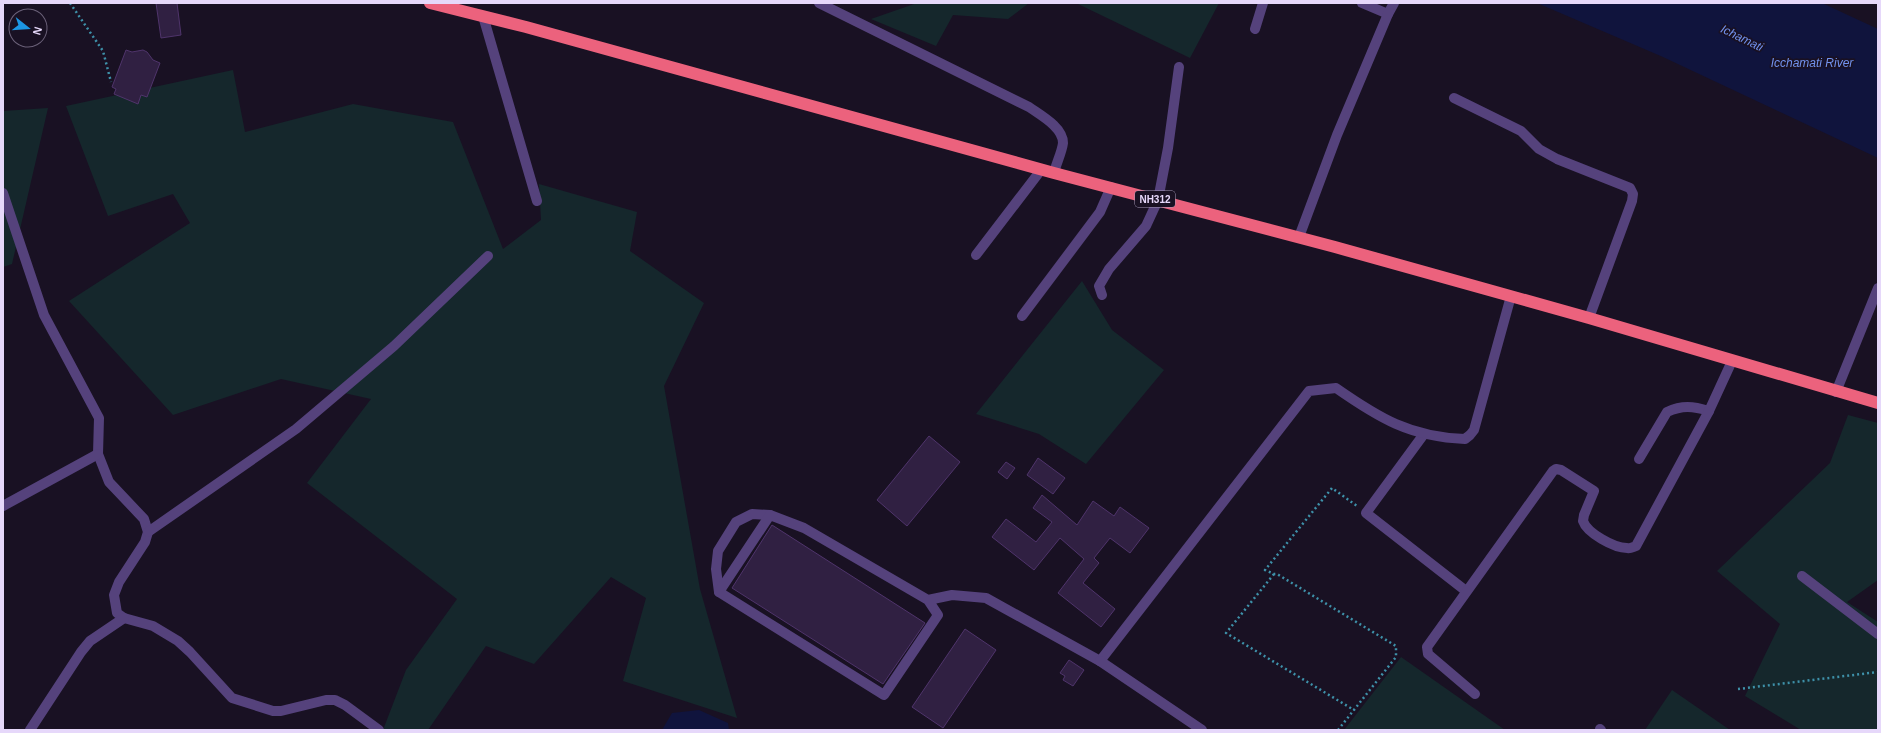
<svg xmlns="http://www.w3.org/2000/svg" width="1881" height="733" font-family="Arial,sans-serif">
  <rect width="100%" height="100%" fill="#191123"/>
  <g fill="#15272c">
    <polygon points="917,3 1029,3 1008,19 953,15 936,46 871,19"/>
    <polygon points="1076,3 1219,3 1190,58"/>
    <polygon points="233,70 245,132 353,104 453,122 503,249 541,220 539,184 637,212 630,251 704,303 664,386 700,589 737,718 623,681 646,598 611,577 534,664 486,646 428,730 383,730 406,670 457,599 307,483 371,399 281,379 173,415 69,301 190,223 173,194 108,216 66,106"/>
    <polygon points="48,108 12,264 3,267 3,111"/>
    <polygon points="1082,281 1112,330 1164,370 1086,464 1039,434 976,414"/>
    <polygon points="1848,415 1878,423 1878,580 1847,602 1878,622 1878,730 1801,730 1745,696 1780,624 1717,571 1830,463"/>
    <polygon points="1401,657 1505,730 1344,730"/>
    <polygon points="1672,690 1730,730 1645,730"/>
  </g>
  <g fill="#10143d">
    <polygon points="1537,3 1822,3 1878,29 1878,158 1663,57"/>
    <polygon points="699,710 728,723 729,730 662,730 672,713"/>
  </g>
  <g fill="#302042" stroke="#4f346b">
    <polygon points="156,3 177,3 181,35 161,38"/>
    <polygon points="126,50 132,52 143,50 147,52 153,60 160,63 147,97 141,95 138,104 114,94 116,89 112,87"/>
    <polygon points="929,436 960,462 907,526 877,500"/>
    <polygon points="1038,458 1065,478 1053,494 1027,475"/>
    <polygon points="1006,462 1015,468 1007,479 998,472"/>
    <polygon points="1042,495 1077,525 1093,501 1114,516 1120,507 1149,528 1130,553 1110,538 1094,558 1099,563 1083,583 1115,609 1101,627 1058,593 1084,559 1060,538 1034,570 992,537 1006,519 1036,542 1052,522 1033,508"/>
    <polygon points="772,525 925,623 883,684 732,588"/>
    <polygon points="965,629 996,650 943,728 912,707"/>
    <polygon points="1069,660 1084,670 1073,686 1063,680 1065,676 1060,673"/>
  </g>
  <g fill="none" stroke-linecap="round" stroke-linejoin="round">
    <g stroke="#3e91a9" stroke-width="2.5" stroke-dasharray="2 3" stroke-linecap="butt">
      <polyline points="70,3 103,51 111,82"/>
      <polyline points="1274,574 1226,633 1354,710"/>
      <polyline points="1738,689 1878,672"/>
      <polyline points="1338,730 1396,657 1396,646 1277,574 1274,574 1265,570 1332,488 1357,506"/>
    </g>
    <g stroke="#55427c" stroke-width="10">
      <path d="M819,3l210,104c11,8 34,20 34,36 -1,9 -7,21 -9,30"/>
      <polyline points="1362,3 1388,14"/>
      <polyline points="483,16 537,201"/>
      <polyline points="1255,29 1263,3"/>
      <polyline points="1454,98 1521,131 1539,149 1557,159 1630,188 1633,194 1632,201 1589,318"/>
      <polyline points="3,193 44,315 99,418 98,454 109,482 144,519 148,532 145,542 119,582 114,595 117,613 124,618 153,626 178,641 190,652 232,698 273,711 281,711 326,700 335,700 345,705 379,730"/>
      <polyline points="1299,237 1337,135 1388,14 1394,3"/>
      <polyline points="976,255 1041,170"/>
      <polyline points="1102,295 1099,286 1109,269 1146,226 1158,200 1168,148 1179,67"/>
      <polyline points="1022,316 1100,212 1111,187"/>
      <polyline points="1836,392 1878,288"/>
      <polyline points="1424,434 1366,513 1466,591"/>
      <path d="M1639,459l28,-47c15,-7 26,-6 42,-1"/>
      <polyline points="3,506 98,454"/>
      <polyline points="148,532 296,429 394,346 488,256"/>
      <polyline points="1802,576 1878,634"/>
      <polyline points="719,592 716,569 718,551 736,522 752,514 770,515"/>
      <path d="M928,600l10,15 -54,80 -165,-103 51,-77 34,13 124,72 24,-5 34,3 114,63 209,-270 27,-3c43,30 74,49 129,51l5,-4 4,-5 37,-134"/>
      <polyline points="1100,661 1202,730"/>
      <path d="M1475,694l-47,-40 -1,-7 126,-176 3,-2 5,1 33,21 -10,24 -1,6c4,12 31,27 44,27 3,1 6,-1 9,-2l73,-135 23,-50"/>
      <polyline points="1600,729 1601,730"/>
      <polyline points="30,730 81,652 90,641 124,618"/>
    </g>
    <polyline stroke="#ec627d" stroke-width="12" points="430,3 526,27 1054,173 1335,247 1589,318 1878,403"/>
  </g>
  <g text-anchor="middle" dominant-baseline="central" stroke-width="3.5" stroke-linejoin="round" paint-order="stroke">
    <rect fill="#191123" stroke="#a89cba" stroke-width="1" x="1135" y="191" width="40" height="16" rx="3"/>
    <g font-size="10" font-weight="bold" fill="#e6d8fa">
      <text x="1155" y="199">NH312</text>
    </g>
    <g font-size="12" font-style="italic" fill="#7292ee" stroke="#191123">
      <text transform="translate(1742 38) rotate(26)">Ichamati</text>
      <text x="1812" y="63">Icchamati River</text>
    </g>
  </g>
  <rect width="1881" height="733" fill="none" stroke="#e6d8fa" stroke-width="8"/>
  <g transform="translate(28 28) rotate(107)"><circle r="19" fill="#191123" stroke="#6b6179"/>
  <path d="M0-3L7 15L0 10L-7 15Z" fill="#1c96e3"/>
  <text y="-6" font-size="11" font-weight="bold" text-anchor="middle" fill="#e6d8fa">N</text>
  </g>
</svg>
